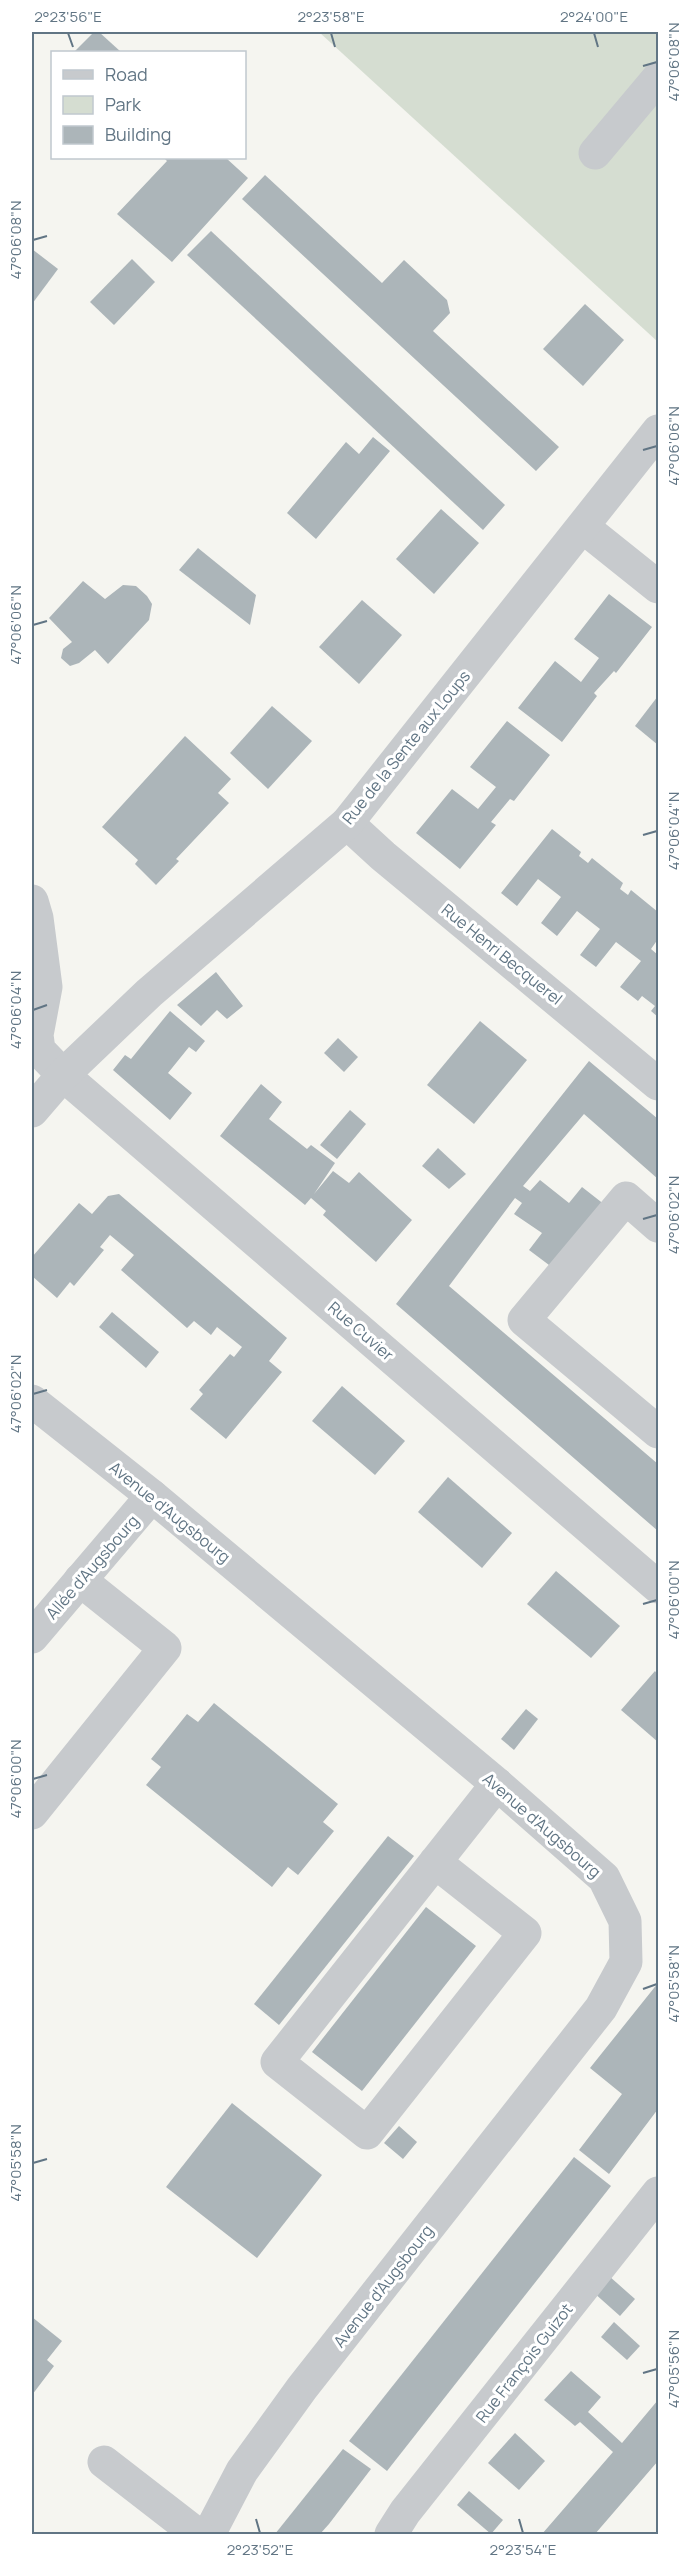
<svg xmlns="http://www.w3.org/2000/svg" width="690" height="2566" font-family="Manrope,sans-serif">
  <rect width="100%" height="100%" fill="#f5f5f0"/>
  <polygon fill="#d5ddd1" points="319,32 658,32 658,342"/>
  <g fill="#acb5b9">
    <polygon points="94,32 99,32 121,52 74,52"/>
    <polygon points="164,158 226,158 248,178 172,262 117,214 167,161"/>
    <polygon points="265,175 382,283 404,260 447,300 450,313 433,331 559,447 536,471 242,199"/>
    <polygon points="211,231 505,505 483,530 187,255"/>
    <polygon points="32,249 58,269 32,304"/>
    <polygon points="132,259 155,282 114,325 90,302"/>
    <polygon points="585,304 624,340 583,386 543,349"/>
    <polygon points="373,437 390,451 316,539 287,513 346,442 359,454"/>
    <polygon points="441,509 479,543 434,594 396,559"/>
    <polygon points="198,548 256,595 250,625 179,570"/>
    <polygon points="83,581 105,599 123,585 136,586 147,596 152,604 149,620 108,664 95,650 79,663 70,666 61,658 63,649 72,642 49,618"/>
    <polygon points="609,594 652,627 616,673 614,671 594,693 597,696 562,742 518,708 555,661 581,682 599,658 574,639"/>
    <polygon points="362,600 402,635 359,684 319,647"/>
    <polygon points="658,696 658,745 635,726"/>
    <polygon points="272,706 312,741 268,789 230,753"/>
    <polygon points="507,721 550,755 514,801 510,799 491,822 496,825 460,869 416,833 452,789 478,809 496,787 470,767"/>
    <polygon points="185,736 231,779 218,793 229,803 176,859 179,861 156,885 135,864 138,860 102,827"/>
    <polygon points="552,829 581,852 579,856 588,863 592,858 623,883 620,889 628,895 631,890 658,912 658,939 651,949 658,955 658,1017 651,1011 655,1006 642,996 638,1001 620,987 641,961 616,942 596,967 580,955 600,929 577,911 557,936 541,923 561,897 538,879 517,906 501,893"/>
    <polygon points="216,972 243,1006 227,1019 217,1010 201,1026 177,1005"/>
    <polygon points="170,1011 205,1041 196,1052 189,1047 168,1073 192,1093 170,1120 113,1070 125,1055 131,1059"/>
    <polygon points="480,1021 527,1060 474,1124 427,1085"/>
    <polygon points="338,1038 358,1057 344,1072 324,1053"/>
    <polygon points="589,1061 658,1119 658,1179 584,1114 523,1186 530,1191 540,1180 569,1203 582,1187 605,1205 553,1268 529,1250 542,1233 514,1214 522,1203 515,1198 449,1286 658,1464 658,1531 396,1304"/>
    <polygon points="261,1084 282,1102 269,1119 307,1149 311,1145 335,1163 314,1194 333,1171 349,1183 359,1172 412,1220 376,1262 323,1215 326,1211 311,1198 305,1205 220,1136"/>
    <polygon points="350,1110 366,1124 337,1159 320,1145"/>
    <polygon points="438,1148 466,1174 449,1189 422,1166"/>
    <polygon points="119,1194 287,1338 269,1361 282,1372 226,1439 190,1409 203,1394 199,1390 230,1354 234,1357 242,1347 217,1327 211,1335 194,1321 187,1328 121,1270 134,1255 110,1235 100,1247 104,1250 74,1286 70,1282 57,1298 32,1276 32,1257 79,1203 92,1214 108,1196"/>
    <polygon points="112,1312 159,1352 146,1368 99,1327"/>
    <polygon points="342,1386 405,1441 375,1475 312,1421"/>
    <polygon points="448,1477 512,1533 482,1568 418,1512"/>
    <polygon points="556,1571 620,1626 591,1658 527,1604"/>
    <polygon points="655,1671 658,1675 658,1742 621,1710"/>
    <polygon points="214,1703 338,1804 323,1822 334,1831 298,1875 288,1867 272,1887 146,1785 161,1767 151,1759 187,1714 198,1722"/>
    <polygon points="526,1709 538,1719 514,1750 501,1739"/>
    <polygon points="388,1836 414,1856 279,2025 254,2004"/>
    <polygon points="426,1907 476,1946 362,2091 312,2052"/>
    <polygon points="658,1983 658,2109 609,2174 579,2150 622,2094 590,2068"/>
    <polygon points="232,2103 322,2175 257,2258 166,2187"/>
    <polygon points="399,2126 417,2142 403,2159 384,2143"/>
    <polygon points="574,2157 611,2186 387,2471 349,2441"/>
    <polygon points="609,2276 635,2299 620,2316 593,2292"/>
    <polygon points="32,2317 62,2341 47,2360 54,2366 32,2395"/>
    <polygon points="614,2322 640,2346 627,2360 601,2337"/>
    <polygon points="571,2371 601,2397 588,2412 622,2443 658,2400 658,2461 595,2534 542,2534 613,2452 580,2422 575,2426 544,2400"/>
    <polygon points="515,2433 545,2461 519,2490 488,2463"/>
    <polygon points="343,2449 371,2469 329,2524 320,2534 275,2534"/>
    <polygon points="469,2491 503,2520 491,2534 457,2505"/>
  </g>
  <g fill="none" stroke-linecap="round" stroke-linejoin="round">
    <g stroke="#c7cacd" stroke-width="33">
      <polyline points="595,153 658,78"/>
      <polyline points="583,527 658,587"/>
      <polyline points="347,823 383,856 658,1084"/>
      <polyline points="32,901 37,918 46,987 37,1035 39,1050 63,1075 658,1587"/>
      <polyline points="32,1111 63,1075 149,993 347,823 658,431"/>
      <polyline points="658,1226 626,1198 524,1320 658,1432"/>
      <polyline points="32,1401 152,1496 497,1784 604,1878 625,1921 626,1962 601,2008 302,2388 242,2471 209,2534"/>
      <polyline points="32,1637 152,1496"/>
      <polyline points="32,1813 165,1648 80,1580"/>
      <polyline points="435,1862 525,1933 367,2133 277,2062 497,1784"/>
      <polyline points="104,2462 197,2534"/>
      <polyline points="391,2534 405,2512 658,2193"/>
    </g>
  </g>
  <path fill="none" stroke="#617584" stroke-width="2" d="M68,33l5,14M331,33l4,14M594,33l4,14M643,66l14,-4M33,240l14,-4M643,450l14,-4M33,625l14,-4M643,835l14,-4M33,1010l14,-5M643,1219l14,-4M33,1394l14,-4M643,1604l14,-4M33,1779l14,-4M643,1989l14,-5M33,2163l14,-4M643,2373l14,-4M256,2519l4,14M519,2519l4,14"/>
  <g text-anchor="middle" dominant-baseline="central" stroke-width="6" stroke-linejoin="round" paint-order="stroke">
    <g font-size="16" fill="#617584" stroke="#fff">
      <text transform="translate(406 747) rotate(-51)">Rue de la Sente aux Loups</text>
      <text transform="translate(502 954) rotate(39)">Rue Henri Becquerel</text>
      <text transform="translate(361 1331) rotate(41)">Rue Cuvier</text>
      <text transform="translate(170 1512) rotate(39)">Avenue d'Augsbourg</text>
      <text transform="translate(92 1567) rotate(-49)">Allée d'Augsbourg</text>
      <text transform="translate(542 1825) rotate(41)">Avenue d'Augsbourg</text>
      <text transform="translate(383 2286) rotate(-52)">Avenue d'Augsbourg</text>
      <text transform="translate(524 2363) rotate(-52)">Rue François Guizot</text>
    </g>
  </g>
  <rect width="690" height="2566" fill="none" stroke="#ffffff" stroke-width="66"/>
  <rect x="51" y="51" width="195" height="108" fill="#ffffff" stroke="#c0c8ce" stroke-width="1.5"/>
  <rect x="63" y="70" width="30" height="9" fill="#c7cacd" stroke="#c0c8ce" stroke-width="1.5"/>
  <text x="105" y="81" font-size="18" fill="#617584">Road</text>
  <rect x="63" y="96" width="30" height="18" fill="#d5ddd1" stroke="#c0c8ce" stroke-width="1.5"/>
  <text x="105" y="111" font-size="18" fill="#617584">Park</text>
  <rect x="63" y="126" width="30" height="18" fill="#acb5b9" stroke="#c0c8ce" stroke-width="1.5"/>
  <text x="105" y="141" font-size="18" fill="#617584">Building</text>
  <rect x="33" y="33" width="624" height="2500" fill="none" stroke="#617584" stroke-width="2"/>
  <g font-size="15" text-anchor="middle" fill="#617584">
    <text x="68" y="22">2°23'56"E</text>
    <text x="331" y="22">2°23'58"E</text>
    <text x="594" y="22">2°24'00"E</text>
    <text transform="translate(674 62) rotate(-90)" y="5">47°06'08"N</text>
    <text transform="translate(16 240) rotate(-90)" y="5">47°06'08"N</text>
    <text transform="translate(674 446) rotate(-90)" y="5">47°06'06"N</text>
    <text transform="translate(16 625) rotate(-90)" y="5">47°06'06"N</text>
    <text transform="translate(674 831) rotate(-90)" y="5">47°06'04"N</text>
    <text transform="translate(16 1010) rotate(-90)" y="5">47°06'04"N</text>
    <text transform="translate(674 1215) rotate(-90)" y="5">47°06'02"N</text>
    <text transform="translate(16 1394) rotate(-90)" y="5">47°06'02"N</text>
    <text transform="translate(674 1600) rotate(-90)" y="5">47°06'00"N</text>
    <text transform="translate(16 1779) rotate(-90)" y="5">47°06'00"N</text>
    <text transform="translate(674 1984) rotate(-90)" y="5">47°05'58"N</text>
    <text transform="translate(16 2163) rotate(-90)" y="5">47°05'58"N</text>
    <text transform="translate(674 2369) rotate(-90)" y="5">47°05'56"N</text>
    <text x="260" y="2555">2°23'52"E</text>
    <text x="523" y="2555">2°23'54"E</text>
  </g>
</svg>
